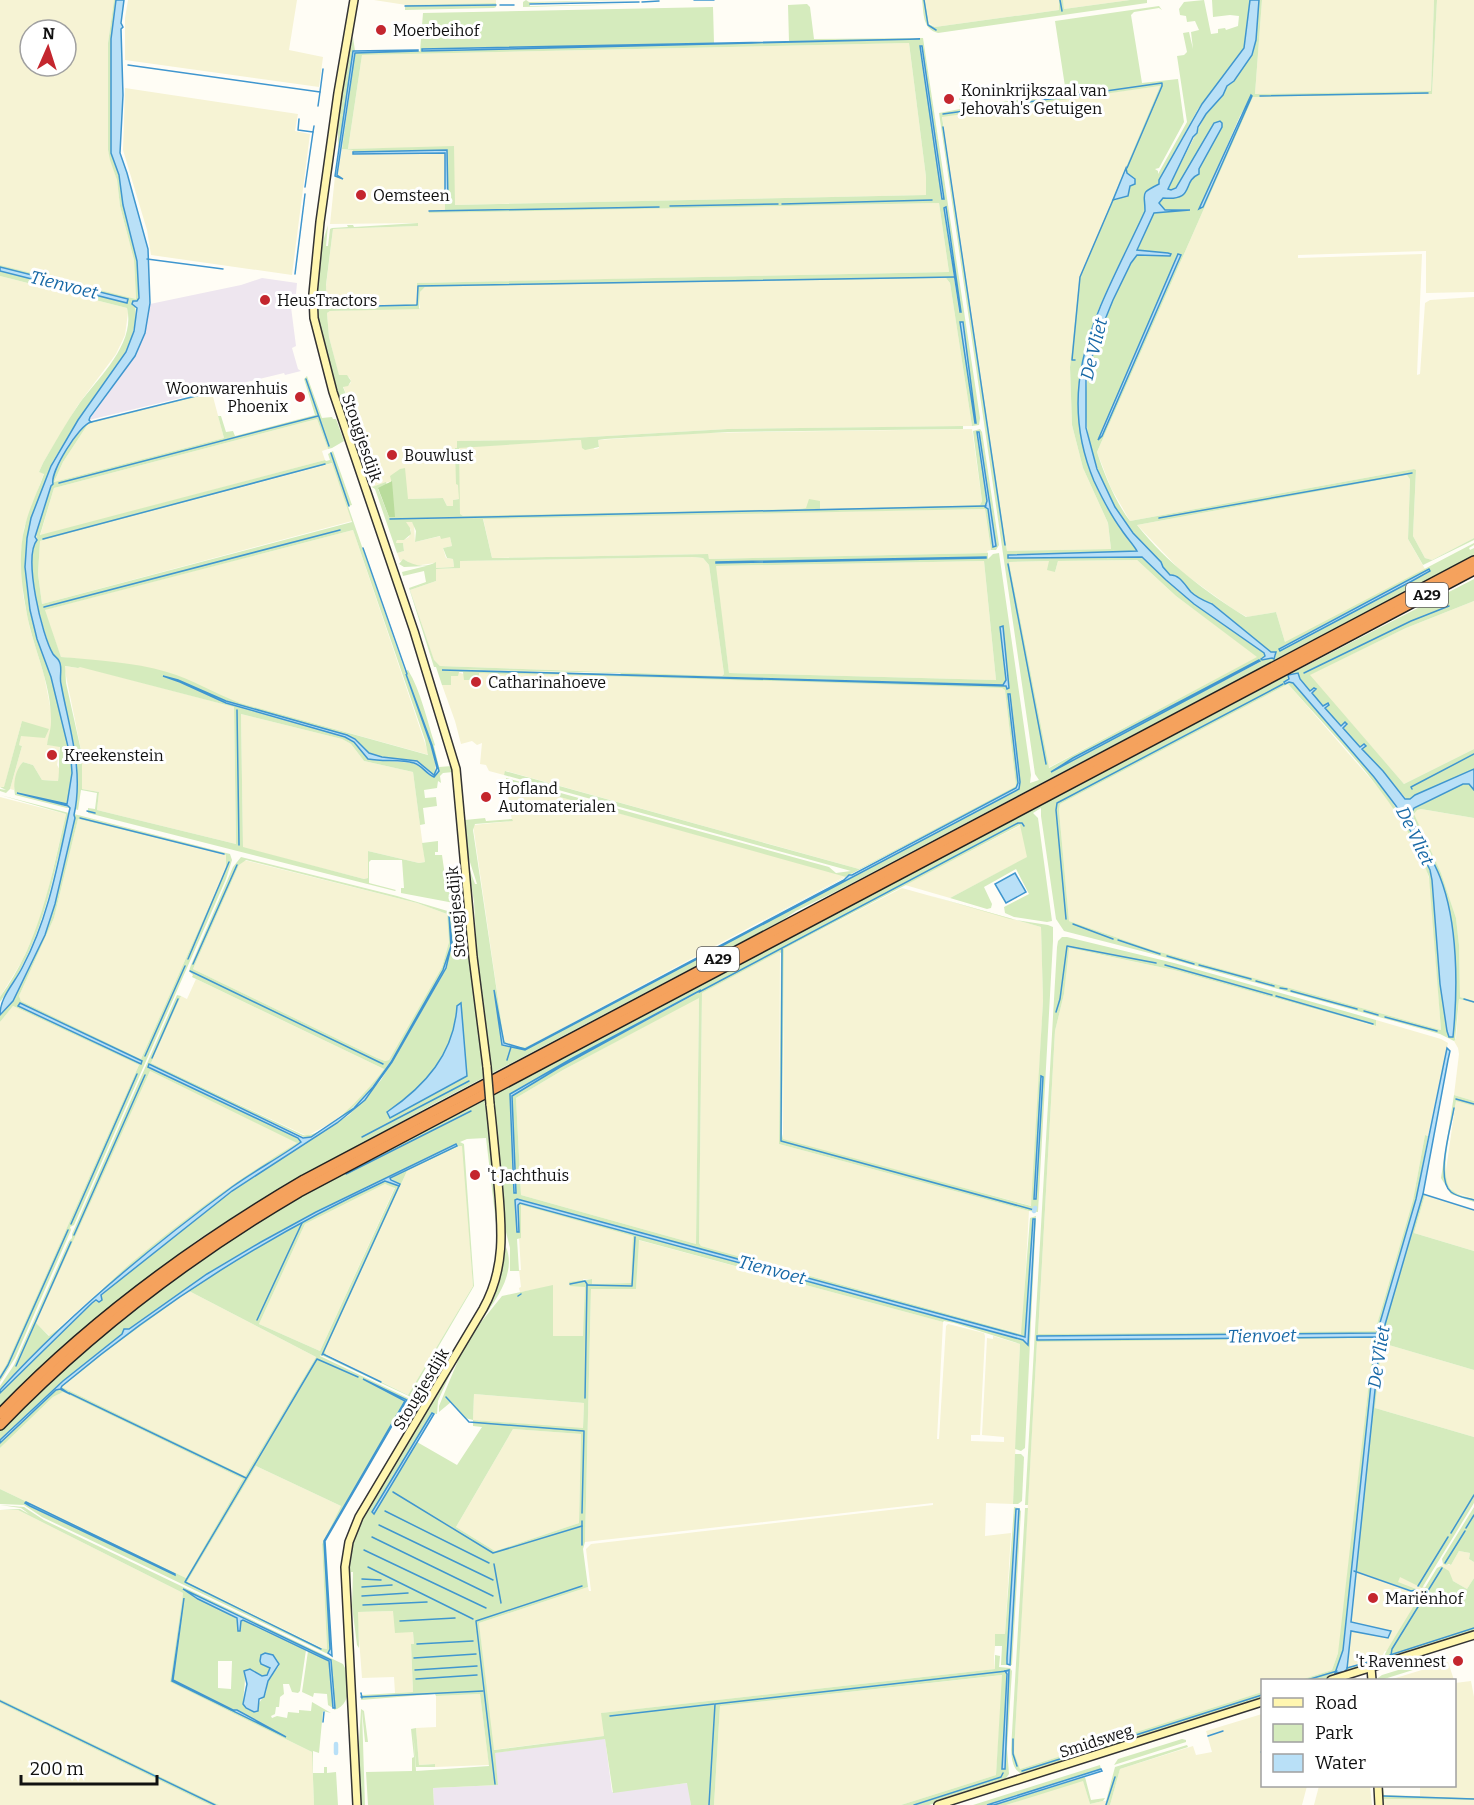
<svg xmlns="http://www.w3.org/2000/svg" width="1474" height="1805" font-family="Bitter,serif">
  <rect width="100%" height="100%" fill="#fffdf5"/>
  <g fill="#eee6ef">
    <polygon points="262,278 297,283 296,294 292,298 291,307 296,346 292,348 298,369 301,371 285,375 284,373 89,420 135,356 145,333 150,304 241,285"/>
    <polygon points="605,1738 612,1792 688,1783 691,1805 434,1805 433,1788 498,1785 494,1753"/>
  </g>
  <g fill="#f6f3d4" fill-rule="evenodd">
    <path d="M0,0h114l-6,43v107l9,30 3,26 14,54 2,39 -136,-34zM30,30h36v36h-36z"/>
    <polygon points="128,0 297,0 289,50 323,57 319,87 125,60 125,18"/>
    <polygon points="374,0 496,0 496,3 406,5"/>
    <polygon points="925,0 1059,0 1059,10 935,27 929,23"/>
    <polygon points="1063,0 1130,0 1064,9"/>
    <polygon points="1262,0 1434,0 1431,91 1255,94"/>
    <polygon points="1437,0 1474,0 1474,292 1426,293 1426,251 1298,255 1298,258 1422,254 1417,375 1420,374 1425,303 1430,300 1474,297 1474,538 1432,560 1425,558 1413,536 1416,471 1414,469 1130,521 1111,488 1097,452 1253,97 1432,94"/>
    <polygon points="909,43 926,177 926,195 454,205 453,147 348,149 362,55"/>
    <polygon points="1160,86 1079,279 1070,367 1072,425 1083,468 1108,523 1111,549 1007,551 942,116"/>
    <polygon points="125,88 298,114 295,131 310,134 292,275 151,255 147,230 123,150"/>
    <polygon points="342,149 353,150 354,154 445,152 445,211 429,211 429,213 939,203 949,272 418,283 417,304 327,307 326,286 333,229 418,226 417,223 330,224 335,176 343,179 337,176"/>
    <polygon points="0,276 127,308 128,313 125,335 116,354 78,405 43,463 39,472 44,473 24,528 21,554 23,595 30,629 44,675 51,711 51,730 47,745 60,746 57,765 60,770 58,781 42,780 33,765 23,762 19,768 14,790 10,789 22,746 19,745 22,721 4,788 0,787"/>
    <polygon points="946,278 950,283 972,426 728,429 538,440 458,441 456,484 459,484 458,448 463,447 581,440 595,449 599,448 598,440 700,433 972,429 982,501 980,505 820,509 819,501 806,508 799,509 463,516 460,515 459,499 453,500 453,506 447,506 443,498 408,499 391,475 392,481 372,487 358,445 363,445 365,442 343,386 350,384 351,381 349,377 339,376 329,337 327,313 330,311 420,308 420,292 425,287"/>
    <polygon points="212,393 224,438 54,482 63,462 88,424"/>
    <polygon points="317,419 328,449 322,451 325,460 40,536 54,488"/>
    <polygon points="333,463 352,521 42,604 38,574 40,541"/>
    <polygon points="1407,475 1410,478 1408,539 1425,569 1288,642 1285,642 1276,612 1247,617 1233,609 1183,573 1137,525"/>
    <polygon points="985,509 991,550 987,551 988,553 709,559 707,554 492,558 483,518"/>
    <polygon points="404,522 412,522 414,525 415,542 441,536 450,537 452,546 443,548 446,558 453,559 454,567 436,568 435,563 414,566 405,560 400,561 397,553 404,551 403,543 396,543 397,540 404,540 409,537 411,530"/>
    <polygon points="353,530 429,755 240,703 222,697 169,673 116,663 61,657 44,610"/>
    <polygon points="693,557 703,558 709,565 724,674 722,676 440,666 434,661 410,590 436,581 436,569 459,568 459,561"/>
    <polygon points="1137,560 1176,596 1258,657 1048,768 1009,562 1050,561 1055,572 1058,561"/>
    <polygon points="984,561 996,680 729,673 715,566"/>
    <polygon points="1474,601 1474,749 1404,784 1309,675 1406,628"/>
    <polygon points="64,666 78,668 79,666 234,707 236,844 97,810 99,792 82,789 82,755"/>
    <polygon points="458,672 479,680 479,672 1002,688 1005,689 1016,786 859,869 506,771 504,775 489,771 486,765 480,764 482,743 477,745 472,741 461,744 455,721 442,685 450,685 451,676"/>
    <polygon points="1288,684 1383,793 1402,820 1426,868 1430,882 1441,1030 1153,950 1069,921 1059,810 1060,804"/>
    <polygon points="241,714 342,739 351,744 364,761 413,772 425,862 419,863 368,851 368,878 364,879 243,848"/>
    <polygon points="506,782 846,876 528,1046 522,1047 508,1044 504,1040 473,825 512,821"/>
    <polygon points="0,797 66,814 47,895 38,926 22,961 0,997"/>
    <polygon points="1421,809 1474,818 1474,1001 1460,997 1459,945 1456,918 1441,873 1414,816 1416,810"/>
    <polygon points="78,819 226,855 226,866 223,875 141,1059 21,1001 19,996 54,918"/>
    <polygon points="1021,825 1028,857 950,898 905,885"/>
    <polygon points="244,860 417,903 447,914 449,942 442,967 389,1060 385,1061 377,1058 193,969 239,865"/>
    <polygon points="902,888 1041,927 1043,1001 1032,1206 783,1140 784,949"/>
    <polygon points="1068,948 1174,970 1375,1026 1376,1020 1441,1039 1448,1043 1428,1136 1425,1135 1413,1200 1375,1331 1038,1334 1055,1031 1064,994"/>
    <polygon points="780,951 779,1144 1029,1211 1022,1334 701,1246 699,1243 702,993"/>
    <polygon points="196,979 384,1069 370,1088 352,1107 331,1123 307,1136 151,1063 181,996 187,999"/>
    <polygon points="699,997 696,1244 521,1195 516,1098 563,1070"/>
    <polygon points="1459,999 1474,1003 1474,1101 1454,1095 1459,1054 1458,1048 1454,1041 1456,1038"/>
    <polygon points="13,1006 139,1065 6,1365 0,1375 0,1022"/>
    <polygon points="150,1071 298,1143 253,1171 130,1264 50,1336 35,1323"/>
    <polygon points="1456,1100 1474,1106 1474,1199 1454,1192 1448,1185 1445,1177"/>
    <polygon points="459,1146 463,1146 473,1286 408,1395 326,1354 325,1351 407,1171"/>
    <polygon points="385,1184 395,1187 320,1351 259,1324 305,1224"/>
    <polygon points="1425,1195 1474,1210 1474,1251 1414,1233"/>
    <polygon points="521,1205 634,1236 631,1283 592,1284 591,1279 583,1279 585,1286 584,1336 553,1336 553,1286 520,1292 519,1288 521,1287 519,1270 521,1270 519,1238 521,1238"/>
    <polygon points="638,1240 943,1322 937,1439 939,1439 946,1326 948,1324 984,1333 985,1336 980,1435 971,1435 971,1441 1004,1442 1004,1437 982,1435 987,1338 993,1339 993,1336 1020,1344 1013,1504 986,1503 985,1536 1011,1533 1005,1635 996,1634 994,1658 995,1669 602,1713 604,1736 493,1750 479,1623 588,1587 589,1591 591,1591 586,1549 591,1544 933,1505 933,1503 585,1542 591,1289 636,1289"/>
    <polygon points="189,1291 316,1357 245,1476 62,1387 112,1347"/>
    <polygon points="1374,1338 1339,1650 1332,1670 1300,1680 1262,1680 1262,1692 1020,1769 1014,1752 1037,1342"/>
    <polygon points="1382,1343 1474,1370 1474,1437 1375,1408"/>
    <polygon points="63,1392 243,1479 186,1578 0,1489 0,1448 53,1397"/>
    <polygon points="474,1394 584,1403 583,1429 473,1420"/>
    <polygon points="513,1429 581,1434 579,1523 495,1551 456,1527"/>
    <polygon points="256,1466 341,1506 322,1544 327,1649 322,1648 187,1582"/>
    <polygon points="0,1510 18,1510 183,1593 170,1682 312,1752 314,1805 219,1805 0,1699"/>
    <polygon points="1459,1551 1470,1553 1469,1559 1474,1562 1474,1578 1467,1589 1453,1581 1441,1566 1443,1564 1451,1565"/>
    <polygon points="1387,1570 1429,1589 1391,1652 1385,1651 1381,1658 1347,1668 1351,1631 1387,1638 1391,1631 1351,1622 1355,1571 1383,1581"/>
    <polygon points="394,1611 413,1631 414,1644 411,1645 413,1692 395,1693 394,1677 362,1678 357,1612"/>
    <polygon points="1448,1662 1454,1680 1389,1680"/>
    <polygon points="1003,1675 996,1775 901,1805 714,1805 720,1706"/>
    <polygon points="1471,1681 1474,1697 1474,1798 1420,1796 1420,1786 1454,1786 1455,1683"/>
    <polygon points="480,1694 489,1765 435,1767 434,1764 419,1765 416,1728 436,1727 436,1696"/>
    <polygon points="0,1703 210,1805 0,1805"/>
    <polygon points="1262,1714 1262,1786 1307,1786 1302,1805 1110,1805 1120,1769 1193,1746 1196,1755 1212,1752 1206,1731"/>
    <polygon points="1083,1780 1090,1804 1103,1801 1106,1801 1105,1805 1006,1805"/>
    <polygon points="1319,1786 1370,1786 1372,1805 1314,1805"/>
    <polygon points="1384,1799 1474,1800 1474,1805 1384,1805"/>
  </g>
  <g fill="#d5ebbd" fill-rule="evenodd">
    <path d="M114,0h2l-5,39v114l9,26 3,26 15,60v35l-3,1 1,18 -6,25 -12,21 -43,60 -22,36 -22,57 -4,20 -1,40 5,38 6,23 14,38 20,83 1,13 -4,30 -1,2 -19,-5 22,8h-3l-52,-13c-2,-11 0,-25 8,-33l10,3 9,15 16,1c2,-13 0,-21 2,-34l-13,-2c1,-8 4,-15 4,-23 1,-39 -19,-75 -25,-113 -5,-26 -8,-57 -1,-83 4,-18 13,-35 19,-52l-5,-2 4,-9c11,-19 23,-40 36,-59 19,-26 57,-60 48,-96l-127,-32v-5l126,32 2,-4 -128,-32v-2l136,34 -2,-39 -14,-54 -3,-26 -7,-20 -2,-10v-107z"/>
    <polygon points="526,0 529,2 639,0 530,3 530,6 639,4 523,7 523,2"/>
    <path d="M922,0h3l4,24 6,3 124,-17v-10h4l1,9 66,-9h17v3l-209,30c-16,-4 -14,-20 -16,-33z"/>
    <path d="M1204,0l7,34 7,-1v-4l7,-1 1,2 12,-4 1,-10 -9,-1 -17,2 -1,-17h38l-6,48 -46,61 -39,71v4c-19,10 -15,8 -14,28 -44,91 -93,165 -51,269 7,17 16,33 27,48 5,8 12,14 16,22l-129,4v3l134,-1 24,23 28,24 70,49 1,3 -4,2 1,2 14,-4 -1,-4h-4l-58,-48c-8,-3 -16,-6 -22,-12 -6,-7 -11,-17 -21,-17l-7,-8 -2,-5c-7,-6 -12,-13 -19,-20 -3,-4 -7,-6 -10,-9 -11,-11 -19,-29 -26,-44 -28,-61 -26,-106 -2,-169 9,-22 19,-46 33,-65l33,1v-2l-2,-1 -31,-2 17,-38 36,-4 -25,1 -6,-7 4,-5c33,2 18,-16 36,-24v-5l23,-42v-4l-2,-2 -6,2 -38,65 -5,2 -3,-1 38,-75 16,-17 5,-11 5,-4 20,-27 4,-15 3,-40h3l-7,94 176,-3 3,-91h3l-5,94 -179,3 -156,355c8,24 18,49 33,69l284,-52 2,1 -3,66 12,22 7,2 42,-22v2l-51,25 -15,-26 2,-60 -3,-4 -270,50c30,38 69,67 109,92l30,-5 9,30 189,-99v2l-5,3 1,2 4,-2v7l-635,335 -43,21 -15,10 -351,185 -172,95 -59,38 -71,53 -72,61 -56,54v-14l92,-91 10,-2 -1,-4 14,-13 117,-92 117,-76 32,-35 60,-102 11,-33 -3,-29c1,11 3,22 1,32 -4,23 -18,43 -29,62 -31,54 -55,99 -113,129l-159,-74v2l149,71 3,4c-22,16 -47,29 -69,45 -84,60 -161,128 -232,203v-4l14,-21 55,-124 3,-3v-4l105,-239 4,1 -30,67 152,72c23,4 68,-48 81,-66l-192,-92 1,-2 -4,-4 2,-6 42,-98 8,-10 156,39 64,19 2,5 21,149 6,-4 -12,-93 -4,-70 -6,-37 7,19h2l-9,-28 -3,-36 20,-2 1,3 26,-2 1,2 -38,3 -2,6 31,210c5,7 16,8 24,6l318,-169 -340,-95v-4l323,89 7,6 15,-2 -347,-96 1,-4 354,98 157,-83 -11,-96 -3,-2 -435,-13 -52,-1 -1,2c-11,-2 -22,-3 -35,-3v7h-15l-1,-8h-4l-1,4h-7v9h-9l-6,-18h-2l-25,-79 17,-6 -2,-11 -21,5 -1,-4 24,-6 -22,1 -5,-3 4,-5c10,6 21,10 33,3v6l18,-1 -1,-8 -6,-1 -4,-10 9,-2 -2,-9 -9,2 -1,-3 -25,6 1,-11 -4,-9h-6l4,6 1,6 -7,6h-7l-1,3h7l1,8 -7,2 -22,-64 -3,-2 14,-5 1,3 -9,4 11,28 3,-33 -2,-8 10,-7 5,-1 3,31 35,-1 4,8h6v-6l6,-1 -1,-14 -2,-1 -1,-36h2v-7l81,-1 190,-11 235,-3v3l-235,3 -123,7 -7,1 1,7 -14,3 -3,-2 -1,-8 -122,8 1,66 3,2 336,-7 7,-1 3,-9 11,2v8l160,-4 2,-4 -9,-70 7,-2 2,3 17,113 -3,5h-5l-6,-41 -502,10 9,39 216,-4 1,5 279,-6v6l5,-5 6,-1 32,222 -1,8 9,-3 -4,-6 -96,-661 21,-4 -1,-12 4,-1 2,11 101,-14 -11,-72 104,-15 3,4 -3,-2 -25,4 -3,3 11,68 36,-4 6,43 -25,46 -4,1 3,2v3l29,-52 -10,-66 7,-1 3,-3 -4,-19 6,-1 4,17 -2,-17 8,-2 -4,-9 -8,1 -1,-6 -6,-1 -1,-6 5,-7zM1160,86l-81,193 -9,88 2,58 11,43 25,55 3,26 -104,2 -65,-434zM1252,95l-49,112 -4,3 41,-94zM1126,168l1,6 8,5v5l-5,2 -2,10 -14,4zM1178,254l3,2 -79,180 -4,4zM977,432h2l17,114h-3l-5,-37 -3,-2 2,-5zM693,557l10,1 6,7 15,109 -2,2 -282,-10 -6,-6 -24,-70 26,-9v-12l24,-1v-7zM1137,560l39,36 81,61 -208,111 -40,-206 40,-1 -2,9 8,2 3,-11zM984,561l12,119 -267,-7 -13,-107zM1428,570l2,1 -149,79 -1,-2zM1002,626l7,62 -2,-2 -348,-11 345,10 2,-3 -6,-55zM1259,660l1,2 -210,109 23,-13zM442,669l178,4 1,1zM1010,694l10,88 -2,7 -494,261 -22,-5 1,-5 3,5 15,4 6,-2 322,-172 167,-87 2,-5 -10,-88zM246,860l171,43 30,11 2,28 -7,25 -53,93 -4,1 -8,-3 -184,-89 46,-104zM457,1006l10,70 -80,36c40,-28 65,-55 70,-106zM150,1071l147,72c-58,35 -114,77 -166,120 -28,24 -53,52 -82,73l-13,-13z"/>
    <polygon points="496,3 496,7 494,8 405,10 405,5"/>
    <path d="M807,4l3,3 4,32 109,-1 57,380 -1,7 -7,1 -22,-143 -4,-5 -521,9 -5,5 -1,17 -89,2 -3,2 2,24 10,38h8l4,6 -3,5 -5,1 22,55 -1,3h-4l-17,-49h-1l6,19c-30,-58 -41,-128 -20,-190l-2,21h2l2,-17 2,-1 16,-1 -1,-2h6l1,2 64,-4v3l-85,3 -7,56 1,22 90,-3v-21l532,-11 -10,-69 -510,10v-2l16,-1v-8h2v-52l-94,2v-2l-11,-1 13,-96 65,-2 3,-38 290,-6 1,36 -291,6v2l451,-11 -85,2 -1,-37zM909,43l17,134v18l-471,10 -1,-59 -106,3 14,-94zM921,46h1l21,153 -1,-1zM946,207l15,105h-2l-15,-104z"/>
    <polygon points="353,37 355,51 339,155 337,122 348,55"/>
    <path d="M307,376l15,42 10,-1 1,2h3l8,22 -12,7 -4,1 -11,-30 -263,69 -14,47 285,-75 1,1 4,-1 -2,-6 5,-3 19,54 -4,1 57,165 3,-1c13,21 19,51 27,75l-1,1 5,21 13,-1 1,6 -10,1 -3,3 1,7 -3,-2 -1,7 -13,2 1,8 11,-1 1,9 -14,2 2,16 -5,1 -7,-53 -49,-11 -13,-17 -9,-5 -101,-25 2,133 121,32 4,-1v-27l51,12 6,-1 -3,-19 16,-2v11h-3v3h7l4,28h5l-2,4 2,4 8,-2 2,-20v27l-7,7 -53,-10v-5h3l-2,-28h-31l-2,2v21l27,7 -1,1 -307,-78v-5l7,1 2,-16 -16,-3 -3,20 -3,-1c4,-48 -4,-77 -14,-123 -1,-7 1,-16 -1,-23 -1,-4 -6,-7 -8,-11 -9,-21 -30,-93 -15,-111l-1,-8 15,-47 2,-2 -1,-4 12,-26 20,-30 128,-32v1l-124,31 -25,38 -9,20 170,-44 -6,-22h3l5,16 7,-1 2,5 80,-21 -11,-36zM332,463l20,59 -310,82 -4,-30 2,-33zM353,530l72,210 3,15 -188,-52c-25,-9 -48,-24 -73,-31 -34,-10 -71,-12 -106,-15l-16,-47zM65,666l13,2 2,-1 154,40 2,137 -139,-34 2,-18 -17,-3v-34l-16,-72zM407,675l32,96 -7,6 -8,-9 -11,-5 -44,-4 -15,-17 -9,-5 -119,-34 -36,-17 36,15 118,33 11,5 14,14 13,4 35,4 17,14c9,-12 -24,-82 -27,-100z"/>
    <polygon points="1474,579 1474,601 1406,628 1310,675 1404,784 1474,749 1474,769 1407,800 1383,771 1362,749 1364,744 1360,747 1343,728 1347,725 1346,723 1341,726 1325,708 1329,704 1324,706 1312,693 1315,690 1310,691 1300,680 1299,676 1290,674"/>
    <path d="M1288,675l2,1 -6,6 1,1 4,-1 4,1c43,53 95,101 125,163 5,11 12,22 14,34l8,104 7,47 2,6h4l2,-65 -2,-37 -13,-58 -29,-65 3,-4 49,-24 6,-1 5,7v28l-53,-9 -4,1 -3,4 27,59 15,45 3,27 1,52 14,4v2l-15,-4 -4,41 -1,1 -14,-7 -291,-81 -85,-22 -8,-12 -15,-103v-8l-8,5 5,5 14,103 -5,1 -33,-5 -9,-4 -1,-6 25,-13 -13,-25 -32,18 8,17 -1,4 -4,1 -37,-11 77,-41 -7,-32 -236,124 -2,185 1,5 248,67 12,-205 -2,-74 -113,-32 82,24 38,6 5,2v14l-15,271 -9,-1 -250,-67 2,-191 -2,-1 -77,41 -3,250 2,3 320,88 9,-116 6,-2 -11,232 -4,3 -6,-2 5,-105 -66,-21 -10,-2 -1,1 -304,-82 -3,49h-45l-6,253 -2,7 5,38 -109,36 15,127 110,-14 -3,-23 394,-44v-35h10l9,-127 4,1 3,3 -9,154h-11l1,-19h-7v9l5,1 -1,11 11,1 2,3 -5,78 2,25 -5,7 -75,24h-28l95,-30 6,-100 -282,31 -6,99h-23l-4,-22 -74,10 -8,-54 -110,14 3,32 -65,3 1,17h-66l-2,-33 46,-1v-13l2,-1 -3,-28 5,-1 3,37 16,-1v3h-19l-3,-37 3,41 73,-5 -9,-72 -44,2 -1,-2 -74,6 1,-5 51,-3 -2,-48h3l-1,-12 -18,1 -2,-22 -35,1 1,36 -2,-3 -5,-39 1,-34h-2l-1,27c-6,-23 0,-53 10,-76l94,-158 -16,36 -1,13 -5,-1 -58,100 43,-71 40,23 25,-38 -9,-1v-6l-8,-2 -14,-16 -12,10v-6l23,-55 11,-19 29,-36 51,-11v51h30l2,-49 -15,-1 -1,-4 23,-3v5l39,-1 2,-47 -112,-31v33l-4,1 2,32h-9v-23l-5,-20 -12,-130 -9,5 3,4 11,133 -12,-102 -19,1 -7,3 4,2 10,142 -64,109 1,2 -90,-42 -1,1 94,45 -11,9 -11,18 15,-28 -20,-9 18,9v2l-81,139 6,108 -2,5 6,3 -250,-120 -42,-20 -18,-12 -24,-1v-15l186,89 57,-99 -180,-87 -10,5 -53,51v-5l56,-53 4,-1 9,4 -8,-5 1,-2c85,-71 176,-132 275,-182 9,-5 42,-23 50,-24 3,0 9,3 13,4l-10,-6 67,-33 -170,83 -80,46 -78,55h-5l-2,5 -59,47 -63,59v-9c94,-95 192,-170 306,-238zM1288,684c53,60 113,117 141,193l12,153 -288,-80 -84,-29 -10,-111 1,-6zM701,991l-141,76 -49,29 4,97 -4,-99 60,-35zM699,998l-3,246 -175,-49 -5,-97 47,-28zM459,1146h3l11,140 -65,109 -82,-40 -1,-4 82,-180zM385,1184l10,4 -75,163 -61,-27 46,-100zM517,1199l508,138 8,-118h2l-7,126 -5,-5 -502,-137 -3,2 1,26zM189,1291l127,66 -71,119 -183,-89 50,-40zM474,1394l110,9 -1,25 -110,-8zM513,1429l68,5 -2,89 -84,28 -39,-24zM256,1466l85,40 -19,38 5,105 -6,-1 -134,-66zM26,1502l149,72v1l-150,-72z"/>
    <polygon points="22,721 49,729 45,738 21,736 19,745 22,746 10,789 6,793 0,791 0,789 6,790 0,787 4,787"/>
    <path d="M0,795l69,18c-2,15 -7,30 -11,45 -12,53 -26,100 -58,144v-5c40,-54 51,-119 66,-183z"/>
    <path d="M74,814l156,40 2,6 -6,19 -152,346 -4,2 1,3 -56,128 -15,24v-7l6,-10 133,-300 -126,-59 -13,16v-7l13,-14 32,-66 10,-31 19,-80zM78,819l148,36v11l-3,9 -82,184 -120,-58 -2,-5 35,-78z"/>
    <polygon points="1062,937 1067,937 1174,963 1376,1020 1376,1026 1174,970 1069,948 1064,994 1055,1031 1038,1334 1375,1331 1413,1200 1425,1135 1428,1136 1416,1200 1380,1327 1376,1333 1037,1337 1037,1340 1376,1337 1343,1650 1335,1672 1344,1672 1347,1668 1381,1658 1377,1664 1323,1680 1300,1680 1332,1670 1338,1653 1374,1338 1037,1342 1028,1505 1025,1505 1057,947 1058,941"/>
    <path d="M1454,1095l20,6v5l-18,-5c-3,19 -19,76 -4,89 5,5 15,7 22,9v3l-23,-8 -10,-16z"/>
    <polygon points="1423,1194 1425,1195 1414,1233 1474,1251 1474,1370 1382,1343 1375,1408 1474,1437 1474,1503 1422,1588 1400,1577 1398,1582 1416,1589 1413,1591 1355,1571 1380,1342"/>
    <path d="M506,1247c10,25 -8,50 -23,71l15,-34z"/>
    <polygon points="1015,1454 1021,1454 1024,1457 1022,1501 1018,1504 1013,1504"/>
    <path d="M0,1505l24,2 20,13 299,144c8,13 9,42 -9,46l-3,-50 -149,-71 55,29 3,12 1,-9 2,-1 63,30 -6,41 -2,2 -6,-1 -3,-8h-6l1,10 -4,3 -1,10h-3l-1,7 -4,2 1,2 5,-2 10,2 1,-6 11,1v-3l12,1 1,-9 19,11 -8,-2 -4,42 -6,-2v22h11v-6h3v6l9,-1 2,33h-24l-2,-53 -142,-70 13,-89 -165,-83h-18l20,-1 9,5 -8,-6zM183,1598l-10,82 60,30h4l49,27 -114,-56zM264,1653l9,2 5,6 1,5 -11,15 -2,12 -7,10v7l-5,2 -9,-4c-4,-12 2,-24 -1,-36l6,-3 12,7 6,-2 2,-3 -1,-4 -6,-2 -3,-4zM218,1661h14l-1,28 -13,-1z"/>
    <polygon points="1474,1507 1474,1562 1469,1559 1470,1553 1459,1551 1451,1565 1449,1564 1446,1565 1443,1564 1442,1559"/>
    <path d="M1025,1508h3l-14,244 6,17 242,-77v8l-237,75c-12,-3 -13,-14 -14,-25z"/>
    <polygon points="1441,1566 1449,1571 1453,1581 1467,1589 1474,1578 1474,1633 1387,1659 1385,1654 1390,1645 1437,1568"/>
    <polygon points="308,1651 330,1662 333,1708 328,1705 327,1694 314,1693 313,1697 302,1692"/>
    <polygon points="1447,1655 1448,1659 1381,1680 1375,1680 1382,1675"/>
    <polygon points="0,1699 219,1805 210,1805 0,1703"/>
    <polygon points="361,1709 364,1711 368,1742 365,1742 362,1711 365,1805 360,1805 358,1760"/>
    <polygon points="1182,1739 1186,1740 1186,1742 1114,1765 1118,1759"/>
    <polygon points="1187,1745 1188,1747 1120,1769 1110,1805 1105,1805 1115,1767"/>
    <polygon points="1100,1765 1101,1769 987,1805 973,1805"/>
    <polygon points="1085,1777 1091,1800 1105,1798 1103,1801 1090,1804 1083,1781 1006,1805 994,1805"/>
    <polygon points="1380,1786 1383,1786 1384,1795 1474,1798 1474,1800 1384,1799 1384,1805 1381,1805"/>
  </g>
  <polygon fill="#b9dc9c" points="392,481 395,517 389,517 378,488"/>
  <g fill="#b9e0f7" stroke="#3f96cf" stroke-width="1.5">
    <path d="M116,0h8l-3,23 2,4 -2,2 2,66 -3,58 7,20 21,76 2,54 -5,30 -10,23 -45,61 -1,3 2,2c-12,3 -41,50 -38,62l-2,2 -16,51 2,3c-14,17 5,96 16,114 2,3 5,4 6,7 4,6 0,16 2,23 8,44 23,86 13,131l1,3 -20,86 -10,31 -32,66 -13,14c0,-19 15,-32 23,-49 26,-49 35,-104 47,-158l-2,-2 -51,-13 50,11 5,-31 -1,-14 -20,-82 -14,-38 -7,-29 -5,-43 2,-29 4,-20 20,-52 27,-46 48,-68 8,-21 3,-23 -5,-4 1,-3h4l2,-3 -2,-37 -14,-56 -4,-30 -8,-22v-114z"/>
    <path d="M1250,0h9l-3,40 -4,15 -18,26 -7,5 -4,9 -17,19 -8,13 -1,6 -4,4 -25,52 3,1 5,-2 38,-65 6,-2 2,2v4l-23,42v5c-18,8 -3,27 -36,24l-4,5 6,7h25l-36,3 -17,37 31,3 3,1 -1,2 -33,-1 -6,8 -18,37 -17,42 -10,38v48l11,41 18,38 18,26 28,29 2,5 7,8c9,-1 15,10 21,17 6,6 14,9 21,12l59,48h5l-2,7 -2,-1 -10,2 -1,-1 4,-3 -1,-3 -70,-49 -28,-24 -24,-23 -134,1v-3l129,-4c-4,-7 -11,-14 -16,-22 -11,-15 -19,-31 -27,-48 -43,-103 9,-178 51,-270 0,-19 -6,-17 14,-27v-4l43,-76 42,-56z"/>
    <polygon points="920,39 422,51 422,49"/>
    <polygon points="920,46 922,46 944,199 942,199"/>
    <polygon points="418,50 418,51 355,53 337,175 343,179 335,176 353,51"/>
    <polygon points="1251,95 1252,96 1203,207 1199,209"/>
    <polygon points="447,150 448,202 445,202 445,153 353,154 353,152"/>
    <polygon points="1126,168 1127,173 1135,179 1135,184 1130,186 1128,196 1113,200"/>
    <polygon points="946,207 961,312 960,312 944,208"/>
    <polygon points="1178,254 1181,255 1102,436 1098,440"/>
    <polygon points="0,267 128,299 127,303 0,271"/>
    <polygon points="960,322 963,322 976,423 975,423"/>
    <polygon points="977,432 979,432 996,546 993,547 988,509 985,507 987,501"/>
    <polygon points="986,557 986,558 716,563 716,562"/>
    <polygon points="1429,569 1430,571 1412,581 1280,651 1279,649"/>
    <polygon points="1003,626 1009,688 1007,689 1006,686 442,670 1003,685 1006,680 1000,627"/>
    <polygon points="1259,660 1260,661 1051,772 1073,758"/>
    <path d="M1298,673l2,6 10,12 4,-3 2,1 -4,4 11,13 5,-3 1,2 -4,3 16,18 4,-4 2,2 -4,4 17,19 4,-3 2,2 -4,3 21,22 22,28h5l5,-4 59,-26v21l-5,-6h-6l-49,24 -3,6c6,22 21,42 29,63 18,46 18,111 13,160h-4l-2,-6 -7,-47 -8,-104 -2,-10 -24,-48 -10,-16 -22,-29 -81,-94 -4,-1 -4,2 -1,-2 5,-3 -1,-4z"/>
    <path d="M406,674l26,71 7,26 -5,6c-8,-3 -11,-11 -20,-14 -14,-4 -31,-1 -46,-4l-14,-17 -9,-5 -119,-34 -46,-21 -17,-6 15,4 48,21 121,34 8,4 14,14 13,4 35,4 17,14 3,-7 -6,-23z"/>
    <polygon points="1008,694 1010,694 1020,782 1019,789 525,1050 502,1045 494,990 504,1043 525,1049 844,880 849,875 852,875 1016,788 1018,783"/>
    <polygon points="1015,873 1026,892 1006,903 995,884"/>
    <path d="M449,916l3,27 -6,25 -54,94 -27,38 -28,23 -105,68 -131,104 1,5 -3,2 -3,-2 -4,3 -92,90v-3c69,-76 149,-142 232,-203 22,-16 47,-29 69,-45l-3,-4 -150,-71 1,-3 154,74 8,-1 43,-29 19,-21 18,-25 52,-92 8,-24z"/>
    <polygon points="701,990 560,1067 512,1096 516,1193 514,1193 510,1094 571,1059"/>
    <polygon points="20,1003 142,1061 141,1064 18,1006"/>
    <path d="M461,1003l6,73 -77,42 -3,-6c38,-26 67,-58 70,-106z"/>
    <polygon points="1447,1048 1450,1051 1448,1060 1423,1194 1380,1342 1351,1622 1391,1631 1388,1638 1351,1631 1347,1669 1344,1672 1335,1673 1343,1650 1376,1337 1037,1340 1037,1336 1377,1333 1416,1199"/>
    <polygon points="1041,1076 1043,1077 1036,1199 1034,1199"/>
    <path d="M456,1144l1,2 -67,32 1,2 9,4 -1,2 -14,-5c-117,54 -224,122 -323,205l-1,2 9,6 -10,-5 -4,1 -56,53v-3l63,-59 59,-47 2,-5h5l78,-55 54,-32 55,-30z"/>
    <polygon points="517,1199 1025,1337 1033,1219 1035,1219 1028,1345 1023,1340 520,1203 518,1205 519,1232 517,1232 515,1200"/>
    <polygon points="363,1379 407,1400 325,1541 332,1656 328,1653 330,1649 324,1541 405,1401"/>
    <polygon points="432,1413 434,1414 374,1514 372,1512"/>
    <polygon points="26,1502 175,1574 175,1575 30,1506 25,1503"/>
    <polygon points="1016,1509 1019,1509 1010,1665 1007,1664 1007,1658"/>
    <polygon points="183,1589 331,1660 335,1708 333,1708 329,1661 243,1620 241,1621 240,1631 238,1631 237,1618 198,1599"/>
    <polygon points="184,1598 173,1680 233,1710 237,1710 286,1737 172,1681"/>
    <polygon points="265,1653 273,1655 279,1664 268,1681 264,1697 259,1699 258,1711 254,1712 246,1708 243,1704 247,1684 244,1671 250,1669 262,1676 267,1675 270,1668 261,1664 260,1661 261,1655"/>
    <polygon points="1009,1670 1005,1769 1002,1769 1007,1674 1005,1671"/>
    <polygon points="1101,1769 1102,1771 994,1805 987,1805"/>
  </g>
  <g fill="none" stroke-linecap="round" stroke-linejoin="round">
    <g stroke="#3f96cf" stroke-width="1.5">
      <polyline points="694,0 714,0"/>
      <polyline points="924,0 928,25 936,30"/>
      <polyline points="1060,0 1062,11"/>
      <polyline points="642,2 659,1"/>
      <polyline points="530,4 639,2"/>
      <polyline points="500,5 514,5"/>
      <polyline points="405,6 496,5"/>
      <polyline points="128,65 320,92 323,69"/>
      <polyline points="1260,96 1428,93"/>
      <polyline points="318,106 320,92"/>
      <polyline points="943,114 1162,83 1162,86 1127,168"/>
      <polyline points="299,119 298,130 313,132 314,126"/>
      <polyline points="943,127 1005,545"/>
      <polyline points="305,187 313,132"/>
      <polyline points="782,204 932,200"/>
      <polyline points="670,206 778,204"/>
      <polyline points="429,211 659,207"/>
      <polyline points="147,259 223,269"/>
      <polyline points="295,274 305,194"/>
      <polyline points="328,307 417,305 418,286 954,277"/>
      <polyline points="1075,360 1072,360 1080,277 1113,200"/>
      <polyline points="306,379 329,446"/>
      <polyline points="91,422 212,392"/>
      <polyline points="331,453 349,506"/>
      <polyline points="59,483 318,416"/>
      <polyline points="1159,518 1412,473"/>
      <polyline points="390,519 986,506"/>
      <polyline points="43,539 325,464"/>
      <polyline points="363,548 407,674"/>
      <polyline points="1008,564 1046,764"/>
      <polyline points="44,607 340,530"/>
      <polyline points="1304,673 1411,621 1449,606"/>
      <polyline points="237,710 239,845"/>
      <polyline points="1412,789 1411,787 1474,754"/>
      <polyline points="87,811 95,813"/>
      <polyline points="80,818 224,854"/>
      <polyline points="1066,919 1056,810 1057,803 1283,684"/>
      <polyline points="1073,924 1113,939"/>
      <polyline points="1118,940 1160,954"/>
      <polyline points="782,949 781,1141 1034,1210"/>
      <polyline points="1167,956 1194,964"/>
      <polyline points="188,959 229,862"/>
      <polyline points="193,964 237,865"/>
      <polyline points="1165,965 1272,995"/>
      <polyline points="1199,965 1251,979"/>
      <polyline points="190,971 383,1064"/>
      <polyline points="1256,981 1274,986"/>
      <polyline points="1280,988 1287,989"/>
      <polyline points="1291,991 1357,1009"/>
      <polyline points="699,992 1018,823 1022,823 1024,826"/>
      <polyline points="1276,996 1373,1024"/>
      <polyline points="1464,999 1474,1002"/>
      <polyline points="1364,1011 1378,1015"/>
      <polyline points="1056,1012 1060,999 1067,946 1156,963"/>
      <polyline points="1385,1017 1437,1031"/>
      <polyline points="145,1056 185,966"/>
      <polyline points="152,1058 178,999"/>
      <polyline points="507,1060 511,1047"/>
      <polyline points="1456,1099 1474,1104"/>
      <path d="M1454,1108c-3,19 -19,71 -3,84 6,5 16,6 23,8"/>
      <polyline points="362,1137 469,1081"/>
      <polyline points="346,1174 471,1111"/>
      <polyline points="1423,1194 1474,1210"/>
      <polyline points="71,1224 137,1074"/>
      <polyline points="74,1235 145,1075"/>
      <polyline points="570,1284 585,1281 587,1284 585,1398"/>
      <polyline points="587,1285 632,1286 635,1237"/>
      <polyline points="518,1296 521,1294"/>
      <polyline points="257,1320 302,1223"/>
      <polyline points="323,1354 381,1382"/>
      <polyline points="322,1355 399,1186"/>
      <polyline points="16,1366 71,1242"/>
      <polyline points="0,1378 8,1365 68,1230"/>
      <polyline points="69,1393 246,1478"/>
      <polyline points="446,1397 469,1422 584,1431 582,1513"/>
      <polyline points="393,1492 493,1553 582,1526"/>
      <polyline points="385,1511 489,1563"/>
      <polyline points="379,1525 493,1580"/>
      <polyline points="1466,1528 1474,1515"/>
      <polyline points="1451,1533 1474,1495"/>
      <polyline points="372,1537 493,1596"/>
      <polyline points="582,1545 582,1521"/>
      <polyline points="364,1550 486,1608"/>
      <polyline points="1445,1563 1465,1531"/>
      <polyline points="494,1564 501,1603"/>
      <polyline points="368,1567 473,1619"/>
      <polyline points="1354,1571 1411,1591 1416,1590"/>
      <polyline points="362,1579 381,1580"/>
      <polyline points="1418,1586 1448,1537"/>
      <polyline points="362,1587 392,1585"/>
      <polyline points="362,1596 408,1593"/>
      <polyline points="363,1605 427,1602"/>
      <polyline points="400,1621 455,1618"/>
      <polyline points="417,1644 473,1641"/>
      <polyline points="321,1649 185,1582 317,1359 358,1377"/>
      <polyline points="1390,1655 1474,1628"/>
      <polyline points="1391,1655 1392,1649 1442,1568"/>
      <polyline points="414,1658 476,1654"/>
      <polyline points="1347,1668 1375,1660"/>
      <polyline points="415,1670 477,1666"/>
      <polyline points="416,1679 477,1675"/>
      <polyline points="1307,1680 1337,1671"/>
      <polyline points="361,1693 362,1698"/>
      <polyline points="361,1697 483,1691"/>
      <polyline points="0,1701 215,1805"/>
      <polyline points="610,1716 714,1704"/>
      <polyline points="323,1722 324,1712"/>
      <polyline points="1208,1736 1223,1731"/>
      <polyline points="1013,1739 1013,1754 1017,1766"/>
      <polyline points="1261,1752 1262,1752"/>
      <polyline points="1022,1771 1262,1695"/>
      <polyline points="495,1784 476,1621 582,1586"/>
      <polyline points="1383,1796 1474,1799"/>
      <polyline points="709,1805 715,1704 1007,1671"/>
      <polyline points="914,1805 1001,1777 1003,1773"/>
      <polyline points="1106,1805 1115,1777"/>
    </g>
    <g stroke="#b9e0f7" stroke-width="4.5">
      <polyline points="1034,1211 1035,1208"/>
      <polyline points="336,1744 336,1753"/>
    </g>
    <defs>
      <g id="secondary">
        <polyline points="354,0 338,93 320,222 313,294 314,318 333,392 414,631 456,769 473,957 487,1067"/>
        <polyline points="1371,1668 1372,1680"/>
        <polyline points="1331,1680 1474,1635"/>
        <polyline points="1378,1786 1379,1805"/>
        <path d="M357,1805l-12,-238 4,-25 10,-25 124,-208c23,-41 19,-81 15,-126 -3,-26 -5,-53 -8,-79"/>
        <polyline points="938,1805 1262,1702"/>
      </g>
      <g id="highway">
        <path d="M0,1414c89,-93 193,-169 304,-234l1170,-619"/>
        <path d="M0,1425c89,-92 190,-169 299,-233l1175,-622"/>
      </g>
    </defs>
    <use href="#secondary" stroke="#333" stroke-width="10"/>
    <use href="#highway" stroke="#222" stroke-width="12"/>
    <use href="#secondary" stroke="#fff6b0" stroke-width="7"/>
    <use href="#highway" stroke="#f5a25d" stroke-width="9"/>
    <defs>
      <polyline id="secondary-bridge" points="487,1067 490,1104"/>
    </defs>
    <use href="#secondary-bridge" stroke="#333" stroke-width="10" stroke-linecap="butt"/>
    <use href="#secondary-bridge" stroke="#fff6b0" stroke-width="7"/>
  </g>
  <g fill="#c4262e" stroke="#fff" stroke-width="2">
    <circle cx="381" cy="30" r="6"/>
    <circle cx="949" cy="99" r="6"/>
    <circle cx="361" cy="195" r="6"/>
    <circle cx="265" cy="300" r="6"/>
    <circle cx="300" cy="397" r="6"/>
    <circle cx="392" cy="455" r="6"/>
    <circle cx="476" cy="682" r="6"/>
    <circle cx="52" cy="755" r="6"/>
    <circle cx="486" cy="797" r="6"/>
    <circle cx="475" cy="1175" r="6"/>
    <circle cx="1373" cy="1598" r="6"/>
    <circle cx="1458" cy="1661" r="6"/>
  </g>
  <g text-anchor="middle" dominant-baseline="central" stroke-width="6" stroke-linejoin="round" paint-order="stroke">
    <g fill="#fff" stroke="#585858" stroke-width="1.5">
      <rect x="1406" y="583" width="42" height="24" rx="4.5"/>
      <rect x="697" y="947" width="42" height="24" rx="4.5"/>
    </g>
    <g font-size="15" font-weight="bold" fill="#111">
      <text x="1427" y="595">A29</text>
      <text x="718" y="959">A29</text>
    </g>
    <g font-size="16" fill="#111" stroke="#fff" text-anchor="start">
      <text x="393" y="30">Moerbeihof</text>
      <text x="961" y="90">Koninkrijkszaal van<tspan x="961" dy="18">Jehovah's Getuigen</tspan></text>
      <text x="373" y="195">Oemsteen</text>
      <text x="277" y="300">HeusTractors</text>
      <text x="288" y="388" text-anchor="end">Woonwarenhuis<tspan x="288" dy="18">Phoenix</tspan></text>
      <text x="404" y="455">Bouwlust</text>
      <text x="488" y="682">Catharinahoeve</text>
      <text x="64" y="755">Kreekenstein</text>
      <text x="498" y="788">Hofland<tspan x="498" dy="18">Automaterialen</tspan></text>
      <text x="487" y="1175">'t Jachthuis</text>
      <text x="1385" y="1598">Mariënhof</text>
      <text x="1446" y="1661" text-anchor="end">'t Ravennest</text>
    </g>
    <g font-size="16" fill="#111" stroke="#fff">
      <text transform="translate(362 438) rotate(71)">Stougjesdijk</text>
      <text transform="translate(456 912) rotate(-95)">Stougjesdijk</text>
      <text transform="translate(421 1389) rotate(-59)">Stougjesdijk</text>
      <text transform="translate(1096 1741) rotate(-18)">Smidsweg</text>
    </g>
    <g font-size="18" font-style="italic" fill="#1768a6" stroke="#fff">
      <text transform="translate(64 285) rotate(14)">Tienvoet</text>
      <text transform="translate(1094 349) rotate(-76)">De Vliet</text>
      <text transform="translate(1415 836) rotate(64)">De Vliet</text>
      <text transform="translate(772 1270) rotate(15)">Tienvoet</text>
      <text transform="translate(1262 1336) rotate(-1)">Tienvoet</text>
      <text transform="translate(1379 1357) rotate(-81)">De Vliet</text>
    </g>
  </g>
  <rect x="1261" y="1679" width="195" height="108" fill="#ffffff" stroke="#a0a0a0" stroke-width="1.5"/>
  <rect x="1273" y="1698" width="30" height="9" fill="#fff6b0" stroke="#a0a0a0" stroke-width="1.5"/>
  <text x="1315" y="1709" font-size="18" fill="#111111">Road</text>
  <rect x="1273" y="1724" width="30" height="18" fill="#d5ebbd" stroke="#a0a0a0" stroke-width="1.5"/>
  <text x="1315" y="1739" font-size="18" fill="#111111">Park</text>
  <rect x="1273" y="1754" width="30" height="18" fill="#b9e0f7" stroke="#a0a0a0" stroke-width="1.5"/>
  <text x="1315" y="1769" font-size="18" fill="#111111">Water</text>
  <g transform="translate(48 48) rotate(3)"><circle r="28" fill="#ffffff" stroke="#a0a0a0" stroke-width="1.5"/>
  <path d="M0-4.5L10 22L0 15L-10 22Z" fill="#c4262e"/>
  <text y="-9" font-size="16" font-weight="bold" text-anchor="middle" fill="#111111">N</text>
  </g>
  <path d="M21 1775v9h136v-9" fill="none" stroke="#111111" stroke-width="3"/>
  <text x="30" y="1775" font-size="18" fill="#111111" stroke="#ffffff" stroke-width="4.5" paint-order="stroke">200 m</text>
</svg>
